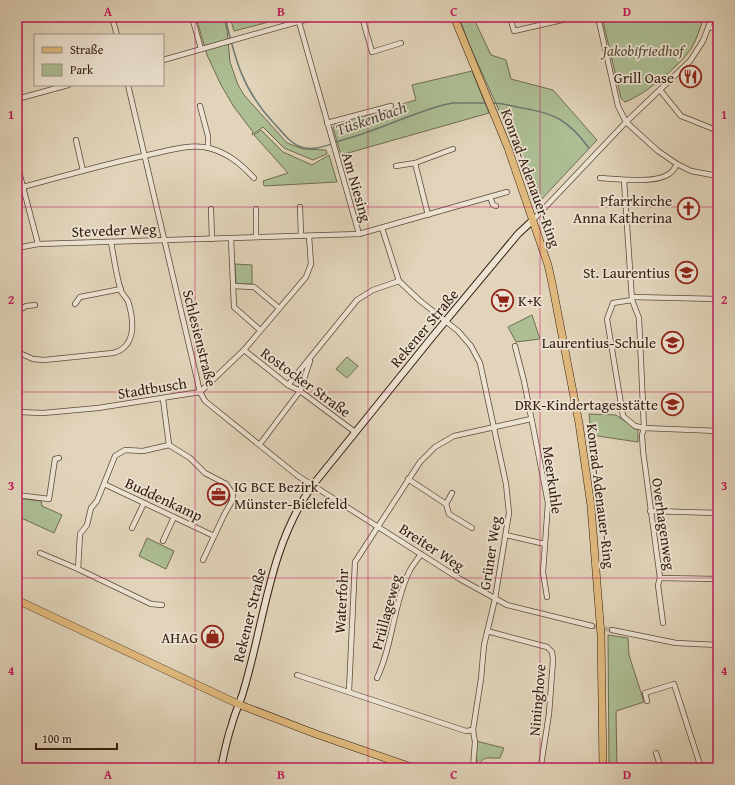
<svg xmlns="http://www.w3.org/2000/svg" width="735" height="785" font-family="'Gentium Book Plus',serif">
  <rect width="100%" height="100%" fill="#e1d4ba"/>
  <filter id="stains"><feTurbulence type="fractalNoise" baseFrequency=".005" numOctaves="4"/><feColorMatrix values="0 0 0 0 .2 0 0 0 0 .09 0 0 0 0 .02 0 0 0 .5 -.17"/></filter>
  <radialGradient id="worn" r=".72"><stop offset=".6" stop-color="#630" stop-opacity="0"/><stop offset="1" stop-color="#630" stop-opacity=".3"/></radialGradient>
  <g fill="#adbe94" stroke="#706c52">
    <polygon points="196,17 224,17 227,30 230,62 238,85 244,95 287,143 303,149 326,150 327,154 313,160 284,148 263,127 252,135 253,132 234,107 221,85 207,55"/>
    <polygon points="230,17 288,17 234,31"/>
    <polygon points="459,17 473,17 491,55 506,60 511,79 553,90 597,140 539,202 532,199 520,157 469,44"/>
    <path d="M602,17h102c-4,11 -7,22 -13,32 -13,18 -45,45 -66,53l-4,-4z"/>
    <polygon points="472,71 489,113 341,155 333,128 336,123 388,108 397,114 399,105 416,100 412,85"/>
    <polygon points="261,130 283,152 312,165 329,155 337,182 264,186 263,181 288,173 254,135"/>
    <polygon points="235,264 252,265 252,284 236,284"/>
    <polygon points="532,315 540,339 516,342 508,327"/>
    <polygon points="347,357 358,366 347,378 336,369"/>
    <polygon points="589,414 616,415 638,430 638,442 591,435"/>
    <polygon points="17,498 41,501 42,506 62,515 54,533 17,516"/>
    <polygon points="147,538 174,551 166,569 139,556"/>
    <polygon points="608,635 628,638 629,655 644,702 616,711 617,768 609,768"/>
    <path d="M476,741l28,7 -4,10c-14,1 -15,-4 -23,10z"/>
  </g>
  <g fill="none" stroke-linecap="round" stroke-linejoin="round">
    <g stroke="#6d7971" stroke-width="1.5">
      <path d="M225,17c10,42 17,71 47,104 9,9 17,22 29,26 14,5 31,-4 45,-8 33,-9 64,-25 97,-34l10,-2h33"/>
      <path d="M491,103c11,0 21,3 31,5 33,5 47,13 67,40"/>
    </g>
    <polyline stroke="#beaf98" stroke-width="4.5" stroke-dasharray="4.5 2" stroke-linecap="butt" points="592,626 612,630"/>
    <defs>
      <g id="street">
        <polyline points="112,17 117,35"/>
        <polyline points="192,17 201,49"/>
        <polyline points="362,17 372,52 401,43"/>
        <polyline points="510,17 514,31 575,17"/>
        <polyline points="598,17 618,106 626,122 658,151 677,164 691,171 718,176"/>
        <polyline points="299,22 359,234"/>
        <polyline points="709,27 718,29"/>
        <polyline points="163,60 315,17"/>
        <polyline points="128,85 200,392 205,401 298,476 460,579 507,605 592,626"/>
        <polyline points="660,90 681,116 716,130 718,138"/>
        <polyline points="17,99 68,85"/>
        <polyline points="200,106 208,136 208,148"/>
        <polyline points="327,123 391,106"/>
        <polyline points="76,140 83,171"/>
        <polyline points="415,163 453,149"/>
        <polyline points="17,164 38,244"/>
        <polyline points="396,166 415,163 428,215"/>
        <path d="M600,178c18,1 54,6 69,-4 3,-2 6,-6 8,-10"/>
        <polyline points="624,180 632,300 639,318 644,428 642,435 643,451 660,578 658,585 663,623"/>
        <path d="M23,187c45,-12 89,-25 134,-34 17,-4 35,-9 52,-5 19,5 32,16 45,30"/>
        <polyline points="490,197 493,205 496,206"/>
        <polyline points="300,207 301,236"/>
        <polyline points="211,209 212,239"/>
        <polyline points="256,209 256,237"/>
        <polyline points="533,220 626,122 690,61 703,41 712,17"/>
        <polyline points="382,228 399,281 419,300 458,331 471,346 480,363 506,484 509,513 495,599 484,645 481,679 473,730 475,742 473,768"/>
        <polyline points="231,238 234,307 260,330"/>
        <polyline points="17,248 38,244 359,234 507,192"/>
        <polyline points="233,286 254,287 279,308"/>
        <polyline points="632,297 718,299"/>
        <polyline points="632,300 613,303 607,319 623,416 635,426 644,428 718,431"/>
        <polyline points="75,304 80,297 121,289"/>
        <polyline points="17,312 26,306 35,305"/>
        <polyline points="515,346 524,381 548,503 543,572 547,597"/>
        <polyline points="244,350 288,385 300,391 355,432"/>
        <path d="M17,352l16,7 11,1 69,-7c24,-6 21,-33 15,-52 -2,-3 -5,-6 -7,-10 -5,-16 -7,-33 -10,-49"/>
        <polyline points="288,385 357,300 373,290 399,281"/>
        <polyline points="17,412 43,413 98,408 200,392 244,350 306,277 311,264 309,236"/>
        <polyline points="260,444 300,391 310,361"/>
        <polyline points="169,445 190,458 205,473 226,484 233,494 232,501 224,515 203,560"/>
        <polyline points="408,479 446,504 449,514 472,528"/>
        <polyline points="104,484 214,536"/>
        <polyline points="17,495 49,499 55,459 59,458"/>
        <polyline points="446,504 452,493"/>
        <polyline points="650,511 718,513"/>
        <polyline points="132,528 144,503"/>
        <polyline points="506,535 545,544"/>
        <polyline points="163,541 174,517"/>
        <polyline points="40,553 78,569"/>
        <polyline points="660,578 718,579"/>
        <polyline points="162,605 151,604 78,569 80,534 87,525 91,508 97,501 115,456 125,450 143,451 169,445 163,399"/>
        <polyline points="612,630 676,643 718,645"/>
        <polyline points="487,631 547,647 552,652 553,660 549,714 541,765 536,768"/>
        <polyline points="297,675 466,731 473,730"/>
        <path d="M377,678c16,-34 16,-72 32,-106 3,-6 8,-12 12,-18"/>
        <polyline points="349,691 355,562 420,462 435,447 454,436 531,419"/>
        <polyline points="647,701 645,693 674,684 701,768"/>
        <polyline points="656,753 661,768"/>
      </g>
      <path id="secondary" d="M221,768c3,-15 6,-30 11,-44 3,-12 9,-23 12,-35 21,-70 25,-141 68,-203l121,-150 85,-102 15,-14"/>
      <g id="primary">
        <polyline points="454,17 508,148 548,265 552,283 579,423 591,506 601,635 603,768"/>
        <polyline points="17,600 238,704 316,734 414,768"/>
      </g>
    </defs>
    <use href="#street" stroke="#5e493a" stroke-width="6"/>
    <use href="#secondary" stroke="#331b0f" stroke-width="8"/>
    <use href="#primary" stroke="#331b0f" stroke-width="8"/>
    <use href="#street" stroke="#ece3d2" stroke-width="4.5"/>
    <use href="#secondary" stroke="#ece3d2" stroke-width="6"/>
    <use href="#primary" stroke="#e0ba7d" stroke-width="7"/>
  </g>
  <path fill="none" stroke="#c2185b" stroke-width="1" stroke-opacity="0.55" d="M195,17v751M368,17v751M540,17v751M17,207h701M17,392h701M17,578h701"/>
  <defs>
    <symbol id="restaurant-ring" viewBox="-11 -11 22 22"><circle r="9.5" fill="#ece3d2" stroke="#8f2418" stroke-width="1.5"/><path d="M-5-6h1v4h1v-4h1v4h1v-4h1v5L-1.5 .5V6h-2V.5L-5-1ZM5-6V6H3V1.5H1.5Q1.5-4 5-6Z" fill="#8f2418"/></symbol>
    <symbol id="church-ring" viewBox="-11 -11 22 22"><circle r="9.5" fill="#ece3d2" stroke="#8f2418" stroke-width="1.5"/><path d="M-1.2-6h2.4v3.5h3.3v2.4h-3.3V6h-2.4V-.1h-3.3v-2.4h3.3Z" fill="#8f2418"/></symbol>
    <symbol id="school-ring" viewBox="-11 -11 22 22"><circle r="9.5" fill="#ece3d2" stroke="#8f2418" stroke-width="1.5"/><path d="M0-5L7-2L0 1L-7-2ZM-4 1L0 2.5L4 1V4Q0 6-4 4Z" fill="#8f2418"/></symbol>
    <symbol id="supermarket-ring" viewBox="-11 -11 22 22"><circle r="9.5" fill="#ece3d2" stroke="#8f2418" stroke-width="1.5"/><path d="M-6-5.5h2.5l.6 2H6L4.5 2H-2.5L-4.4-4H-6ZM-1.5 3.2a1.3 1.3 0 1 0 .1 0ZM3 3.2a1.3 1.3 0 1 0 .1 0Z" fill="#8f2418"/></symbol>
    <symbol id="office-ring" viewBox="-11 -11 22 22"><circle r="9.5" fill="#ece3d2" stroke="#8f2418" stroke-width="1.5"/><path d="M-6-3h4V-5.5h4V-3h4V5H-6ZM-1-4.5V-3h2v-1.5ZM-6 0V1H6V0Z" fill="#8f2418"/></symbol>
    <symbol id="shop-ring" viewBox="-11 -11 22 22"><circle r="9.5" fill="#ece3d2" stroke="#8f2418" stroke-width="1.5"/><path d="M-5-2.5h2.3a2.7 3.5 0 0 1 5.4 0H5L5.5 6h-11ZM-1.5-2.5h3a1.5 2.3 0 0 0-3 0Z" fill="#8f2418"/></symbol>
  </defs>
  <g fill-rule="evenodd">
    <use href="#restaurant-ring" x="678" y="64" width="25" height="25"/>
    <use href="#church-ring" x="676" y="196" width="25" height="25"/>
    <use href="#school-ring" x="674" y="260" width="25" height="25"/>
    <use href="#supermarket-ring" x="490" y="288" width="25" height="25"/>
    <use href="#school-ring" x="660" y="330" width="25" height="25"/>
    <use href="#school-ring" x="660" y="392" width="25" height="25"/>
    <use href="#office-ring" x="206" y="482" width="25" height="25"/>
    <use href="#shop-ring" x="200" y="624" width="25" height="25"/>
  </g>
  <g text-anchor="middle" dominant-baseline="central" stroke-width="3.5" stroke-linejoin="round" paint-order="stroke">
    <g font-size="15" font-style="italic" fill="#584c37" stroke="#ece3d2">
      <text x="643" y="50">Jakobifriedhof</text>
    </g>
    <g font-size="15" fill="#331b0f" stroke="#ece3d2" text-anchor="end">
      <text x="674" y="77">Grill Oase</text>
      <text x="672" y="200">Pfarrkirche<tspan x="672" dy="17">Anna Katherina</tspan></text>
      <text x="670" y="272">St. Laurentius</text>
      <text x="518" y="300" text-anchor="start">K+K</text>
      <text x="656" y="342">Laurentius-Schule</text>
      <text x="658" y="404">DRK-Kindertagesstätte</text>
      <text x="234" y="486" text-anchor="start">IG BCE Bezirk<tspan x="234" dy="17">Münster-Bielefeld</tspan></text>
      <text x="198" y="637">AHAG</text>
    </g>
    <g font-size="15" fill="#331b0f" stroke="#ece3d2">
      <text transform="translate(531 178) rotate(70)">Konrad-Adenauer-Ring</text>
      <text transform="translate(357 187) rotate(74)">Am Niesing</text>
      <text transform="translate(114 230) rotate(-2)">Steveder Weg</text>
      <text transform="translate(424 328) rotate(-50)">Rekener Straße</text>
      <text transform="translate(200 338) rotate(76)">Schlesienstraße</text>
      <text transform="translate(306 382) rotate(36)">Rostocker Straße</text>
      <text transform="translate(152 388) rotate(-9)">Stadtbusch</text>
      <text transform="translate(553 480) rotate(82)">Meerkuhle</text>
      <text transform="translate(601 496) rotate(83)">Konrad-Adenauer-Ring</text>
      <text transform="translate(164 499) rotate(25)">Buddenkamp</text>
      <text transform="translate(664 524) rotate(82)">Overhagenweg</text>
      <text transform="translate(432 547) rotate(33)">Breiter Weg</text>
      <text transform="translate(490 553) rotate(-81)">Grüner Weg</text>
      <text transform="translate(341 601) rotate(-87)">Waterfohr</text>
      <text transform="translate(386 612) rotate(-75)">Prüllageweg</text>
      <text transform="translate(249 615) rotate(-76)">Rekener Straße</text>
      <text transform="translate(537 700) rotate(-85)">Nininghove</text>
    </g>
    <g font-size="16" font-style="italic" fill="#504a40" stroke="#ece3d2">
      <text transform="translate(371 118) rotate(-19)">Tüskenbach</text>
    </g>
  </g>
  <rect width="735" height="785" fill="none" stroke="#e1d4ba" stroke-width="44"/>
  <rect x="34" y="34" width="130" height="52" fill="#ece3d2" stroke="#a29384"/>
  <rect x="42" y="47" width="20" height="6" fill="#e0ba7d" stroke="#a29384"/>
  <text x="70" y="54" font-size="12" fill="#331b0f">Straße</text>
  <rect x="42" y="64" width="20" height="12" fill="#adbe94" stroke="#a29384"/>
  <text x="70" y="74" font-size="12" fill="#331b0f">Park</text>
  <path d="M36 743v6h81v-6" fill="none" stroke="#331b0f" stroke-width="2"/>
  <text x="42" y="743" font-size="12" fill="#331b0f" stroke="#ece3d2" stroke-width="3" paint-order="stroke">100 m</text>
  <rect x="22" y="22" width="691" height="741" fill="none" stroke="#c2185b" stroke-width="1.5"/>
  <g font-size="13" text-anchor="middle" font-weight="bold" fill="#c2185b">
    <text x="108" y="16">A</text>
    <text x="281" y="16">B</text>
    <text x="454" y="16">C</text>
    <text x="627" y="16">D</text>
    <text x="11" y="119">1</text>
    <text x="724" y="119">1</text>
    <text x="11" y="304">2</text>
    <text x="724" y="304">2</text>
    <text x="11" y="490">3</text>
    <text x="724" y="490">3</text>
    <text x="11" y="675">4</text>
    <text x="724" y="675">4</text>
    <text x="108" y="779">A</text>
    <text x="281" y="779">B</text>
    <text x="454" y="779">C</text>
    <text x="627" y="779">D</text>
  </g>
  <rect width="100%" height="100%" filter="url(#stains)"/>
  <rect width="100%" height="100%" fill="url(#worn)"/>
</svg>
